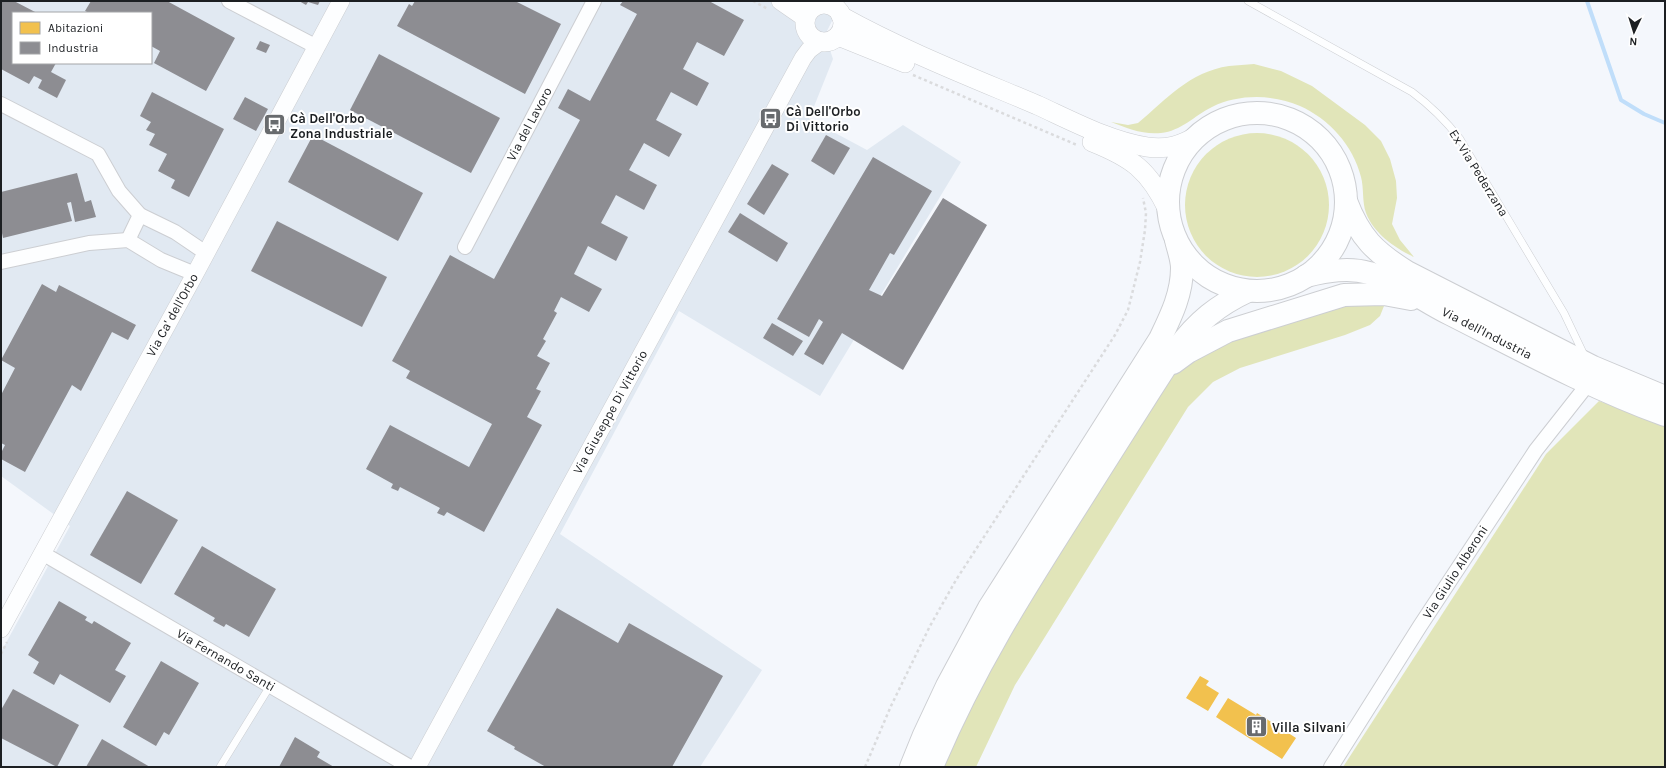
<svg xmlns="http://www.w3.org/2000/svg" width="1666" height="768" font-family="Karla,sans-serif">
  <rect width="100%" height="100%" fill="#f4f7fc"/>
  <path fill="#e1e9f2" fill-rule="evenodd" d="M1,1h841l-17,34 8,24 -24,60 58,31 36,-25 58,37 -141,234 -141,-85 -119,223 202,136 -62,97h-699v-115l69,-126 -69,-50zM13,13h138v50h-138z"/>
  <g fill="#e1e5b9">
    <path d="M1254,64l27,7 31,15 53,39 16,16 9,18 6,22 1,17 -5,26 8,16 14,17c-19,-9 -40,-23 -48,-44 -4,-11 -2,-25 -5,-36 -8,-32 -32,-58 -61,-71 -27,-12 -62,-12 -88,1 -18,9 -31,24 -51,26 -18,2 -34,-5 -50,-11l17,3 10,-2c29,-24 51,-51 91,-57 8,-1 17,-1 25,-2z"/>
    <circle cx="1257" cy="205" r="72"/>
    <polygon points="1386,301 1380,316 1370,325 1345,335 1240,368 1213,382 1188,407 1015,685 976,767 943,767 964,720 1017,621 1165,386 1174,374 1192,356 1333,302"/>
    <polygon points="1599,401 1665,425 1665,767 1343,767 1546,454"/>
  </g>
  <g fill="#f2c14e">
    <polygon points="1200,676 1209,681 1206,685 1219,693 1208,711 1186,698"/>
    <polygon points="1228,698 1256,715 1257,713 1296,738 1282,759 1216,717"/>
  </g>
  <g fill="#8d8d92">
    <polygon points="1,1 14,1 37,13 13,13 13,63 56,63 51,72 66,80 57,98 38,88 42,80 34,76 29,84 1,69"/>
    <polygon points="91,1 167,1 235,38 206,91 154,63 160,51 151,46 151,13 89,13 85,11"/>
    <polygon points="299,1 320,1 318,5 308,2 306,5"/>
    <polygon points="415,1 515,1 561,24 525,94 397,26 409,4 412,6"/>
    <polygon points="623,1 709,1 744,20 724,56 697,42 683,69 709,83 697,106 671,92 656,120 682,134 669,157 644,143 629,170 657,185 644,210 616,195 601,223 628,237 616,261 588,246 574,274 602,289 589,312 561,297 554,311 557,313 543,339 546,341 537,356 550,363 536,389 541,391 527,417 542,425 484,532 447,512 444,516 437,513 440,508 400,487 398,491 391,488 393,484 366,469 390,425 469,467 492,424 406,378 410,371 392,361 450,255 494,279 580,120 558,108 568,89 590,101 637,14 620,5"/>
    <polygon points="260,41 270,45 266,53 256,49"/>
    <polygon points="379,54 500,118 471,173 350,110"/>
    <polygon points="152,92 224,129 189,197 171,188 175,180 158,171 167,154 149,145 155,134 146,130 151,122 140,116"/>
    <polygon points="245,97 268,109 256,131 233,119"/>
    <polygon points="313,135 423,193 398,241 288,182"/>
    <polygon points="826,135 850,148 834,175 811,161"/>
    <polygon points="873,157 932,191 894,255 890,253 869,290 882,296 943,198 987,225 903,370 842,333 823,365 804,354 823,322 819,319 809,337 777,319"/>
    <polygon points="772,164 789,174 764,215 747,204"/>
    <polygon points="77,173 85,202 91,200 96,217 75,222 71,202 67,203 72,221 3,238 1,228 1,192"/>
    <polygon points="740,213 788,243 777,262 728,232"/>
    <polygon points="277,221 387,277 362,327 251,271"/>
    <polygon points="42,284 56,292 59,285 136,325 128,340 112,332 81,391 72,385 25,472 1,459 1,453 5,445 1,443 1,395 15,368 1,360"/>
    <polygon points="772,323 803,341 793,356 763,338"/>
    <polygon points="127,491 178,520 141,584 90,555"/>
    <polygon points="202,546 276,589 249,637 226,624 224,627 213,621 215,618 174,594"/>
    <polygon points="59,601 87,617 85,620 92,624 94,621 131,643 115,670 126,676 110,703 60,674 54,685 33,673 39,662 28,655"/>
    <polygon points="557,608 618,643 629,623 723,676 672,767 546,767 514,749 515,747 487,731"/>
    <polygon points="161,661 199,683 169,735 164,732 156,746 123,727"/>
    <polygon points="13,689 79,725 57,767 1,738 1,710"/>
    <polygon points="295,737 320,752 317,757 334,767 279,767"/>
    <polygon points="102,739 150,767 86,767"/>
  </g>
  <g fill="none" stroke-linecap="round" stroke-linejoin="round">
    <polyline stroke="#c0defa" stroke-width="4" points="1587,1 1621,100 1644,114 1665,123"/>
    <defs>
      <g id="service">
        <path d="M1248,1l164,91c19,14 34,29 48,47l104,174 21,44"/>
        <polyline points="220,767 270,686"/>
      </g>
      <g id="minor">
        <polyline points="229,1 317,47"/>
        <polyline points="1,104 98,154 119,191 140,215 175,232 206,253"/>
        <polyline points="128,240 140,215"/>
        <polyline points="465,247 594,1"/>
        <polyline points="1,262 89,243 128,240 161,260 195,274"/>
        <polyline points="42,553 410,767"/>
        <polyline points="1331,767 1420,626 1536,450 1588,384"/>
      </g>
      <g id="tertiary">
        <polyline points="780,1 806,19"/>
        <polyline points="801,1 817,6"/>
        <polyline points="1,629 195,274 341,1"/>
        <polyline points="417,767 803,58 809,50 821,41"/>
      </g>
      <g id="secondary">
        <circle cx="824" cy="23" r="19"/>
        <path d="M841,16c63,35 130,61 196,89 35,16 72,36 110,42 21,3 34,-2 52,-12"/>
        <polyline points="838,36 905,63"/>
        <path d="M1092,142c40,16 57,28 76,68"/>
      </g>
      <g id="primary">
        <circle cx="1257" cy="202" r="89"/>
        <path d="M1346,201c14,37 29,51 61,71l186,95 72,30"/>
        <path d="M1306,276c21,-5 43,-9 63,-3 30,8 54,28 81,41 71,36 141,74 215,101"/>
        <polyline points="1173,363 1188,352 1228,331 1344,295 1384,294 1411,299"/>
        <path d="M911,767l13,-32 23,-49 42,-78 171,-269c11,-23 22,-45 22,-71 0,-9 -4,-19 -6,-28"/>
        <path d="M932,767c40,-96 92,-178 147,-264 33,-52 65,-103 98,-154 20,-27 41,-44 71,-58"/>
      </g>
    </defs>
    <use href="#service" stroke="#ccced2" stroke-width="8"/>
    <use href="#minor" stroke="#ccced2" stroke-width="16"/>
    <use href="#tertiary" stroke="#ccced2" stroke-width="18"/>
    <use href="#secondary" stroke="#ccced2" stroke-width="20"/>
    <use href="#primary" stroke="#ccced2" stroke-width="24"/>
    <g stroke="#dadbdd" stroke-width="2.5" stroke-dasharray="3 3" stroke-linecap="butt">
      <polyline points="753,1 768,9"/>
      <polyline points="913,75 1077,145"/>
      <polyline points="1,654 7,642"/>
      <polyline points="865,767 891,706 930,626 956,580 1115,335 1128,310 1140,262 1145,230 1146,213 1143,198"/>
    </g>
    <use href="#service" stroke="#fdfeff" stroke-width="7"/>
    <use href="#minor" stroke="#fdfeff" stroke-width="14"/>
    <use href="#tertiary" stroke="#fdfeff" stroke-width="17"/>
    <use href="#secondary" stroke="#fdfeff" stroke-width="19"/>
    <use href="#primary" stroke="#fdfeff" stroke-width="22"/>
  </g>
  <defs>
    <symbol id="bus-square" viewBox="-11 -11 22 22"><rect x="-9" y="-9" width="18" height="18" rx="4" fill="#686b6e" stroke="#fff"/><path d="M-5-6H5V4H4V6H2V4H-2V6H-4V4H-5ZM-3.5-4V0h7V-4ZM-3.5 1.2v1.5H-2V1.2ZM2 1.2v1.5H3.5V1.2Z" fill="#fff"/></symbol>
    <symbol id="building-square" viewBox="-11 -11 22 22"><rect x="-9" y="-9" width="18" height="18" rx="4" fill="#686b6e" stroke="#fff"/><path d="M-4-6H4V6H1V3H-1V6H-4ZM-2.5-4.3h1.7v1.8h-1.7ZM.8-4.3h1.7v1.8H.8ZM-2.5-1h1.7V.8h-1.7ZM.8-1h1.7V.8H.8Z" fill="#fff"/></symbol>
  </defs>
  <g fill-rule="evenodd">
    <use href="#bus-square" x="758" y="106" width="25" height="25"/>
    <use href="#bus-square" x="262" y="112" width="25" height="25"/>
    <use href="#building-square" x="1244" y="714" width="25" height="25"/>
  </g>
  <g text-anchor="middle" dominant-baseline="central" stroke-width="4" stroke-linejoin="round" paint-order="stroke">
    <g font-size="13" font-weight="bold" fill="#1c1f22" stroke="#fff" text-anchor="start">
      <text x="786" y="111">Cà Dell'Orbo<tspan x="786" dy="15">Di Vittorio</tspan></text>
      <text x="290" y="118">Cà Dell'Orbo<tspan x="290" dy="15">Zona Industriale</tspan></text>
      <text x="1272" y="727">Villa Silvani</text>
    </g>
    <g font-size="13" fill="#1c1f22" stroke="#fff">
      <text transform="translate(529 124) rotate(-62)">Via del Lavoro</text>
      <text transform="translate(1479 173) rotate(58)">Ex Via Pederzana</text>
      <text transform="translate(172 315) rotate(-61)">Via Ca' dell'Orbo</text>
      <text transform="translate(1487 333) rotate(27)">Via dell'Industria</text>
      <text transform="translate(610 412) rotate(-61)">Via Giuseppe Di Vittorio</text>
      <text transform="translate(1455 572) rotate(-57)">Via Giulio Alberoni</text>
      <text transform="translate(226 660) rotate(30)">Via Fernando Santi</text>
    </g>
  </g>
  <rect width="1666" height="768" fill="none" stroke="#1c1f22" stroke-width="4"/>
  <rect x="12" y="12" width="140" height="52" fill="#ffffff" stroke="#a4a5a7"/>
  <rect x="20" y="22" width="20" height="12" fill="#f2c14e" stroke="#a4a5a7"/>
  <text x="48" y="32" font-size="12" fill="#1c1f22">Abitazioni</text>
  <rect x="20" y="42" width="20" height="12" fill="#8d8d92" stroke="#a4a5a7"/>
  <text x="48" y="52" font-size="12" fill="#1c1f22">Industria</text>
  <g transform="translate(1634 32) rotate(184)" stroke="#ffffff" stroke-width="3" paint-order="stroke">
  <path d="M0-3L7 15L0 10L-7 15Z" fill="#1c1f22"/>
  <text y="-6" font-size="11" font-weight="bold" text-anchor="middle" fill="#1c1f22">N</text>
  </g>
</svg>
